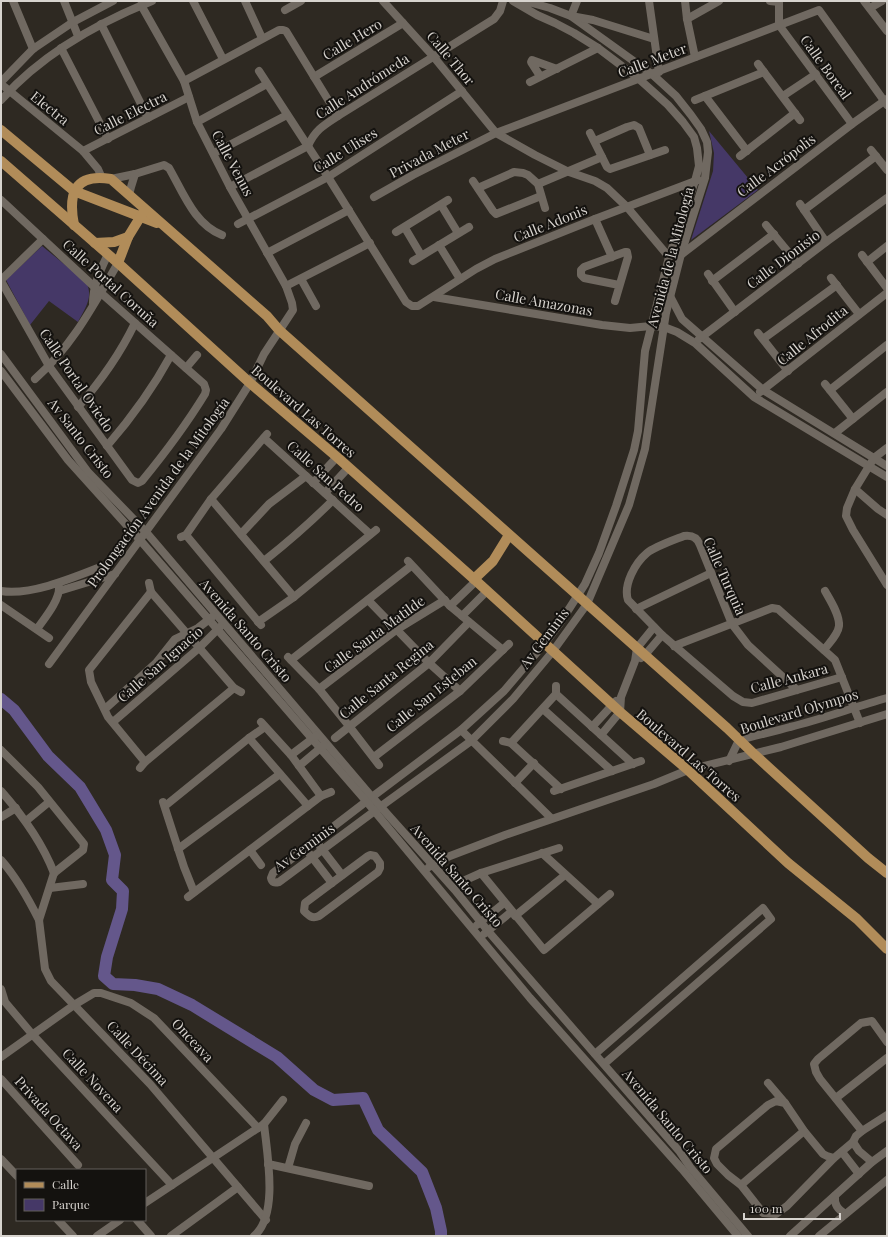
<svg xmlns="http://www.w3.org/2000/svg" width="888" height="1237" font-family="'Playfair Display',serif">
  <rect width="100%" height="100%" fill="#2e2922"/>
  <g fill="#453867">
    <polygon points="709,131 758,190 691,240 713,171 714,153"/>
    <path d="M42,246l44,36c8,15 -1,26 -8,40l-29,-21 -19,24 -24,-45z"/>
  </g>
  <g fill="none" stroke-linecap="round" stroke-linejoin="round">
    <polyline stroke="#64578b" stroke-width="12" points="1,699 14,710 48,756 80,787 106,830 115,855 112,880 123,891 122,909 107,957 104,976 113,984 135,985 158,989 192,1005 277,1057 314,1090 333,1100 363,1098 378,1130 422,1172 436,1208 441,1231 441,1236"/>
    <g stroke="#706961" stroke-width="8">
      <polyline points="13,1 33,49"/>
      <polyline points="64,1 78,36"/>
      <polyline points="193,1 223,59"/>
      <polyline points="245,1 262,38"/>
      <polyline points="383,1 433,56 496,133 535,155 569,172 595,181 607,188 627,207 669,257"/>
      <path d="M513,1l24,14 18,8 19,10 24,15 41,31 29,26 15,17 11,15 3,11 2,18 -4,15 -26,76 -24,94 -7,80 -4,19 -18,56 -17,47 -14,31 -25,39 -15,20 -41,48 -43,39 -89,67 -99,76 -2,5c1,5 4,5 8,4l101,-75 91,-66 42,-42 40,-48 34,-47 42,-99 16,-56 21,-136 15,-59 24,-76 3,-26 -1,-10 -6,-13 -10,-14 -15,-19 -23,-21 -82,-59 -21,-8 -25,-7"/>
      <polyline points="577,1 571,16 593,20 654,39"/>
      <polyline points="649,1 659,72"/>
      <polyline points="685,1 687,19 695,57"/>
      <polyline points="770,1 779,2"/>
      <polyline points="779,1 779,25 852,124"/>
      <polyline points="864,1 887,31"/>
      <polyline points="870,8 882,1"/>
      <polyline points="285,10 301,1"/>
      <polyline points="687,19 719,1"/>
      <polyline points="101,24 148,118"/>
      <polyline points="61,48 108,139"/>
      <polyline points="758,64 800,120"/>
      <polyline points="259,71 328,177 406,302 412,306 418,306 476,269 495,259 595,219 698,180"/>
      <polyline points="540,76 531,62 532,60 557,69"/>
      <polyline points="314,77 403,23"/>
      <polyline points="184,81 279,30 283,30 286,31 338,116"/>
      <polyline points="1,82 33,49 73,22 113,1"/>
      <polyline points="530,82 598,48"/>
      <polyline points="1,84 83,151 98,169 102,178"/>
      <polyline points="705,96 747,151"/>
      <polyline points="783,96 816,74"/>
      <path d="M1,100c41,-46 94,-76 151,-99"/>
      <polyline points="695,100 764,72"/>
      <polyline points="197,122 267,84"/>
      <polyline points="590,133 607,167 610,169 665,150"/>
      <polyline points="595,141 627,127 634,125 639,128 650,155"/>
      <polyline points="871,150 887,170"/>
      <polyline points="83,151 189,97"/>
      <polyline points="214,153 287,115"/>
      <polyline points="740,156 795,113"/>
      <path d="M111,179l24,-5 29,-9 5,3c14,24 25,56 53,67"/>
      <polyline points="473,181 493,211 496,214 541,196"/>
      <polyline points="538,184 602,157"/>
      <path d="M230,187l78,-41c7,-16 16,-21 30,-30l156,-97 6,-8 3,-10"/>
      <polyline points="478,188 514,172 523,173 528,175 538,184 545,208"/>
      <polyline points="129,195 131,187 135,174"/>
      <polyline points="374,197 413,175 496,133 819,10 887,105"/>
      <path d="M1,200l100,93 103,91 2,6 -1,4c-19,31 -40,59 -63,87l-4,2 -6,-3 -83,-114 -48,-85"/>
      <polyline points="800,204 826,242"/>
      <polyline points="441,205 458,233"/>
      <polyline points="804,210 876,156"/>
      <polyline points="595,219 612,257"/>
      <polyline points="238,224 328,177 462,91"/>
      <polyline points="766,225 798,264"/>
      <polyline points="405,228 421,255"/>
      <polyline points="396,232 448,200"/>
      <polyline points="439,245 460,279"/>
      <polyline points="267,253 349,210"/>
      <polyline points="682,254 852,124 887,99"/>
      <polyline points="862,255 887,288"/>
      <polyline points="413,261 469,227"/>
      <polyline points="867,262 887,246"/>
      <polyline points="708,274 735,312"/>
      <polyline points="831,278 859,314"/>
      <polyline points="301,279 316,306"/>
      <polyline points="1,280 43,239"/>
      <polyline points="712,281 774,234"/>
      <polyline points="286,286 370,243"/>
      <polyline points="670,296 682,319 763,390 887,466"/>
      <polyline points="434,297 602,325 630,328 651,326 664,327 677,332 695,343 754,397 887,477"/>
      <polyline points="615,301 628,257 627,252 625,252 584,267 581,270 581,275 584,278 619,285"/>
      <path d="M93,303c0,-18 7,-32 15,-49"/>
      <polyline points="758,333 788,371"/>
      <polyline points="699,339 826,242 887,198"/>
      <polyline points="763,339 837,285"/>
      <polyline points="1,354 88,472 146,532 372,797 455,890 488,931 680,1152 690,1167 748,1236"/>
      <polyline points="186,368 197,355"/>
      <polyline points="1,371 68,460 140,540 366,801 530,998 682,1169 738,1236"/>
      <path d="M35,379c38,-34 58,-73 83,-116"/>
      <polyline points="825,384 853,419"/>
      <polyline points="830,390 887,345"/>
      <polyline points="760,392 887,293"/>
      <path d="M78,407c23,-26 42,-53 57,-84"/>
      <polyline points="835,433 887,392"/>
      <polyline points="264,438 370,534"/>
      <path d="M107,446c26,-30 45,-56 64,-91"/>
      <polyline points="887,448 874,458 855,489 847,508 846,516 853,530 887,585"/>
      <polyline points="313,483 337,457"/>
      <polyline points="855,489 878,509 887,515"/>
      <polyline points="325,493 348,468"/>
      <polyline points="211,499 294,597"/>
      <polyline points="241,534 269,504 306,476"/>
      <polyline points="186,535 261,625"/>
      <polyline points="181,537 186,535 211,499 267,434"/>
      <path d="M264,561c24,-19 47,-39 69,-61"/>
      <polyline points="408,561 450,606 503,650"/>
      <polyline points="149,583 151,592 234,688 241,692"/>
      <path d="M1,591c30,5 74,-14 102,-25"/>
      <polyline points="59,591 115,574"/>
      <polyline points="368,600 429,663 460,691"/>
      <polyline points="1,605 49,638"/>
      <polyline points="450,606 476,581"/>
      <polyline points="636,609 711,573"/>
      <polyline points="462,616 487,591"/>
      <polyline points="258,622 294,597 376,530"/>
      <path d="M37,629c7,-10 23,-29 22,-42"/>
      <polyline points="674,646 772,608 778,609 835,660 860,723"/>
      <path d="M824,650c5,-7 14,-15 15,-24 1,-11 -9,-26 -14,-35"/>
      <polyline points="288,657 319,689 349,726 379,765"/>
      <polyline points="641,658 645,655 662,635"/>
      <polyline points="291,660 411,566"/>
      <polyline points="49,664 221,429 250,383 264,354 293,310 292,303 286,286 230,187 197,122 184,81 141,5"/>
      <polyline points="556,686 556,694 633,764"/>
      <polyline points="319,689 396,630 445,600"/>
      <path d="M797,690l-49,-45 -16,-21 -32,-79c-3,-8 -8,-10 -16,-9 -10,4 -30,11 -37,17 -12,10 -24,32 -19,47l34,35 71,61 10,6 9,1 90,-26"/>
      <polyline points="105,709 156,663 175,639 198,628 212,617"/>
      <polyline points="543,709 612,771"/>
      <polyline points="113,722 199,648 220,627"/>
      <polyline points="261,722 291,755 321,796"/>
      <polyline points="592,727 616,701"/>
      <polyline points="461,730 551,818"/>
      <polyline points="601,735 620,712 621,697 635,661 637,648 654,627"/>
      <polyline points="249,738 308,806"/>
      <polyline points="335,738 429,663 469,622"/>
      <polyline points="503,741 511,743 561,789"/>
      <polyline points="511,743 556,694"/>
      <polyline points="1,750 38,787 84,844 83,850 54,873"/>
      <polyline points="291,755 316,736"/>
      <polyline points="374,757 460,691 509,644"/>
      <path d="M729,761l10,-21c17,-5 34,-8 51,-13 33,-8 64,-20 97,-29"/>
      <polyline points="145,762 108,717 91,682 89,670 151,592"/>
      <polyline points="299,766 324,745"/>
      <polyline points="140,768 145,762 234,688"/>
      <polyline points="515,783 534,763"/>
      <path d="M1,791c22,25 41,51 53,82"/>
      <polyline points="554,791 641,761"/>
      <polyline points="163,802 184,867 194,892"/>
      <polyline points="165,806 249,738 265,727"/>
      <polyline points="1,817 16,808"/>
      <polyline points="26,821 49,802"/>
      <polyline points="315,840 342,875"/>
      <polyline points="305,848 332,883"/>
      <polyline points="178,849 280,774"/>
      <polyline points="250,850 261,865"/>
      <polyline points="542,853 598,904"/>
      <path d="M370,855l5,1 5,7v5l-2,4 -59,44c-7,3 -10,0 -15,-5l1,-8 63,-47z"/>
      <path d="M1,860c16,18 27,38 38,60"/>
      <polyline points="429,867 450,856 505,835 654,784 688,770 781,747 887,714"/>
      <polyline points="54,873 39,920 45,969 51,981 150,1084 266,1220"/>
      <polyline points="481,873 544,950 610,894"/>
      <polyline points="461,882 481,873 559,848"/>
      <polyline points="50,888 83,884"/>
      <polyline points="188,897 321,796 331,792"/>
      <polyline points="515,916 565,875"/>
      <polyline points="477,925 504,903"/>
      <polyline points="484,934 511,912"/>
      <polyline points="1,989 5,1002 32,1034 172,1185"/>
      <polyline points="595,1054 763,908 771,919 604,1064"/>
      <polyline points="1,1057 74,1005 94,993 101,993 131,1003 154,1018 258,1128"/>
      <polyline points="1,1079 78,1165"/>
      <polyline points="768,1083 785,1103"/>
      <polyline points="836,1098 887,1058"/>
      <polyline points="862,1131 820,1079 816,1072 814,1064 818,1059 861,1023 872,1021 887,1042"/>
      <polyline points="853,1142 859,1151 872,1162"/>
      <polyline points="842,1152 859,1174"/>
      <polyline points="834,1158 827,1156 823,1154 804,1131 785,1103 776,1101 768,1105 716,1149 714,1158 717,1164 728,1175 741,1185 763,1213 776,1214 787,1206 834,1158 853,1142 856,1136 862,1131 887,1115"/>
      <polyline points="1,1159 17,1176"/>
      <polyline points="268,1164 369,1186"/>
      <polyline points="288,1168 295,1144 306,1123"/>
      <polyline points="741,1185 804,1131"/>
      <path d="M835,1196c-1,9 3,13 10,18"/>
      <polyline points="145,1203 264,1124 283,1100"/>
      <polyline points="58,1220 73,1236"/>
      <polyline points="137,1220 151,1236"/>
      <polyline points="97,1236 120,1220"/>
      <polyline points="171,1236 238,1187"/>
      <path d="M254,1236c25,-21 13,-82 10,-112"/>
      <polyline points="790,1236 872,1162 887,1151"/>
      <polyline points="819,1236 887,1180"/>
    </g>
    <g stroke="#b18c59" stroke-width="10">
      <polyline points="1,130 74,191 157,223"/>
      <polyline points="1,161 118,263 250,383 337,457 474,579 620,712 688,770 788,863 857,919 887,949"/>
      <path d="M74,225c-6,-31 0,-52 37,-46l156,137 12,14 448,398 28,27 113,103 19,15"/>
      <polyline points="95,243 114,242 128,237"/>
      <polyline points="118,263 128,237 144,211"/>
      <polyline points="474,579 493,561 509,535"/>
    </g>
  </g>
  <g text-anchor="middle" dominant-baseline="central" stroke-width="4" stroke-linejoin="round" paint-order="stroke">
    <g font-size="14" fill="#d7d3ce" stroke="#14120f">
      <text transform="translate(352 39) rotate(-31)">Calle Hero</text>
      <text transform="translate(451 58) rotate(50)">Calle Thor</text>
      <text transform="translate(652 60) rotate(-21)">Calle Meter</text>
      <text transform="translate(826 67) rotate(54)">Calle Boreal</text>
      <text transform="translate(362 86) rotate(-33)">Calle Andrómeda</text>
      <text transform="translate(50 108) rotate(39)">Electra</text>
      <text transform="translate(130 113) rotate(-27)">Calle Electra</text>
      <text transform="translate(345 150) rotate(-32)">Calle Ulises</text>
      <text transform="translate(429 153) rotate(-28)">Privada Meter</text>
      <text transform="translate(233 163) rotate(62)">Calle Venus</text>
      <text transform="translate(776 165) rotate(-37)">Calle Acrópolis</text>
      <text transform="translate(550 223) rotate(-22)">Calle Adonis</text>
      <text transform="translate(670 257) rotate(-75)">Avenida de la Mitología</text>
      <text transform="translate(783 259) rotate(-37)">Calle Dionisio</text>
      <text transform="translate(111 283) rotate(42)">Calle Portal Coruña</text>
      <text transform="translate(544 302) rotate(10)">Calle Amazonas</text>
      <text transform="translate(812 335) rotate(-39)">Calle Afrodita</text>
      <text transform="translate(77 380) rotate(56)">Calle Portal Oviedo</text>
      <text transform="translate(304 411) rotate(41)">Boulevard Las Torres</text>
      <text transform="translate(81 438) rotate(52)">Av Santo Cristo</text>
      <text transform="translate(326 476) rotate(42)">Calle San Pedro</text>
      <text transform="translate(158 492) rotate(-54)">Prolongación Avenida de la Mitología</text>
      <text transform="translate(725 576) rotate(66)">Calle Turquia</text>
      <text transform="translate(246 630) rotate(49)">Avenida Santo Cristo</text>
      <text transform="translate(374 634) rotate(-36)">Calle Santa Matilde</text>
      <text transform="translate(544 638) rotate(-53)">Av Geminis</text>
      <text transform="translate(160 664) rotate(-41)">Calle San Ignacio</text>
      <text transform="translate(789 678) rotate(-15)">Calle Ankara</text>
      <text transform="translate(386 679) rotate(-39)">Calle Santa Regina</text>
      <text transform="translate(431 694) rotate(-39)">Calle San Esteban</text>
      <text transform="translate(799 711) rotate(-17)">Boulevard Olympos</text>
      <text transform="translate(689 755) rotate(41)">Boulevard Las Torres</text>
      <text transform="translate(304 847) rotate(-36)">Av Geminis</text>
      <text transform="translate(457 875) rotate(49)">Avenida Santo Cristo</text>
      <text transform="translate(193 1040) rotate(47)">Onceava</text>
      <text transform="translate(138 1053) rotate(47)">Calle Décima</text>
      <text transform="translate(93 1080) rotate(47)">Calle Novena</text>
      <text transform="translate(49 1113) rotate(48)">Privada Octava</text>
      <text transform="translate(668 1121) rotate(50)">Avenida Santo Cristo</text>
    </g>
  </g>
  <rect width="888" height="1237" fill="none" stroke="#d7d3ce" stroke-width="4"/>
  <rect x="16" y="1169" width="130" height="52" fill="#14120f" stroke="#625f5b"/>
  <rect x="24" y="1182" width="20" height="6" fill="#b18c59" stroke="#625f5b"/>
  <text x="52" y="1189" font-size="12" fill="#d7d3ce">Calle</text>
  <rect x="24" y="1199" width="20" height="12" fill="#453867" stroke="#625f5b"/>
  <text x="52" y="1209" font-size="12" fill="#d7d3ce">Parque</text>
  <path d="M744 1213v6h96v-6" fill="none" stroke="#d7d3ce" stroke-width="2"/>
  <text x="750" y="1213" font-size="12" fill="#d7d3ce" stroke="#14120f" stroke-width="3" paint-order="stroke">100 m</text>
</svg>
